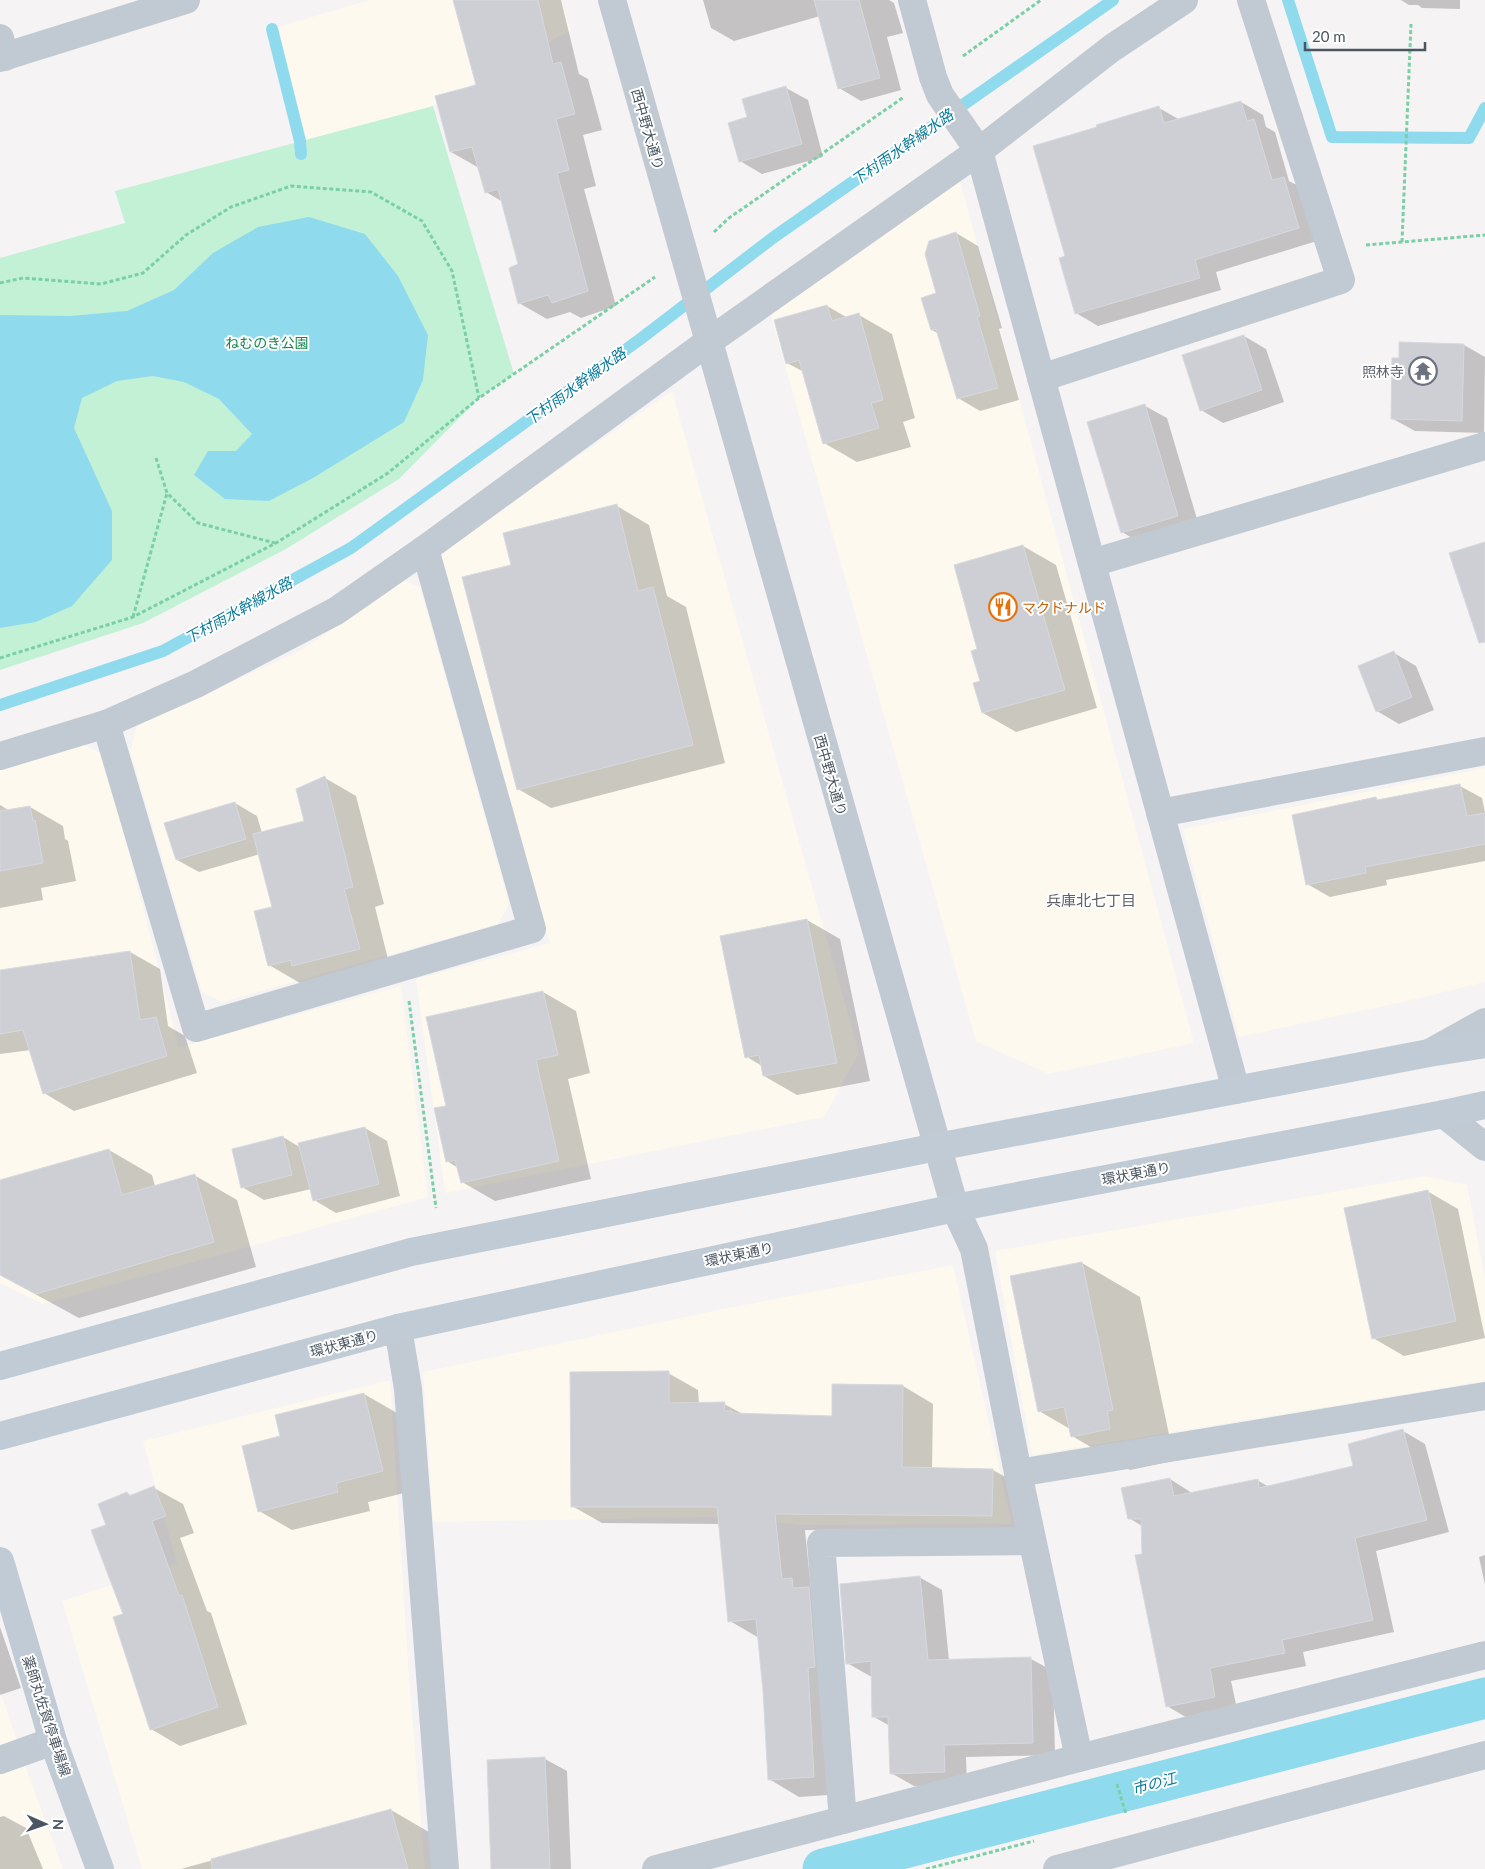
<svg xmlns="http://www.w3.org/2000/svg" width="1485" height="1869" font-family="Lato,'Noto Sans JP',sans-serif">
  <rect width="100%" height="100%" fill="#f5f3f3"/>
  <g fill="#fdf9ef">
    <polygon points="369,0 561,0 571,30 433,106 300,141 272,29"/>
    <polygon points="960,181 1194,1043 1049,1074 976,1041 770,313"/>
    <polygon points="672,391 859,1053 824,1117 445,1193 416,979 550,943 438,554"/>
    <polygon points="402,580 420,587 509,904 498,924 222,1002 202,992 130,751 137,725 302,650"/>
    <polygon points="80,743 103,754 179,1047 401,986 428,1197 43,1304 0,1283 0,769"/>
    <polygon points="1485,768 1485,982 1407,1001 1239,1037 1183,829"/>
    <polygon points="1425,1176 1467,1185 1485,1278 1485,1381 1032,1455 995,1251"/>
    <polygon points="953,1265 1012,1524 799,1525 728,1517 433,1522 423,1372 728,1308"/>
    <polygon points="390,1380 409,1678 425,1869 142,1869 62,1601 177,1564 143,1441"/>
    <polygon points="0,1690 17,1741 0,1747"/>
    <polygon points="25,1765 63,1869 0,1869 0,1775"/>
  </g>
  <polygon fill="#c3f1d5" points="433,106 514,374 479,398 399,479 286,549 143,623 0,670 0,258 125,223 115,191"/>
  <polygon fill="#90daee" points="309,217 365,234 398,276 428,335 423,380 404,422 313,478 269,501 225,499 194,475 208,451 236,451 252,434 219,399 184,382 153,376 117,381 82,398 74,428 112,511 112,560 72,606 36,622 0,628 0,315 70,316 127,311 174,290 213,253 258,227"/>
  <g fill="#0003">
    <polygon points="457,0 561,0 579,74 588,79 602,130 583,135 596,186 584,189 616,306 581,318 570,312 547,319 519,303 520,265 503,202 486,192 479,168 451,152 478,85"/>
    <polygon points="703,0 889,0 894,3 903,33 887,37 901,90 861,101 839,88 820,16 734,41 711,28"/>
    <polygon points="1401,0 1460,0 1460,9 1422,8 1418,5 1409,5"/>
    <polygon points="786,88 808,100 823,157 762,174 740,161 749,118"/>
    <polygon points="1241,102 1263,115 1266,127 1275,132 1289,181 1306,190 1320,240 1216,272 1221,290 1098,326 1076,313 1066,257 1159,108 1180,120"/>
    <polygon points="956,233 978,246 1002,328 999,329 1019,400 980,411 958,398 939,334 932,330 938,294"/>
    <polygon points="827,306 848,318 859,315 892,334 915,418 903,422 911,447 857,462 824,443 804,372 787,363"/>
    <polygon points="1244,336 1266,349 1284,402 1223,423 1201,410"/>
    <polygon points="1400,343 1464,345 1485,357 1484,433 1415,431 1393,419 1400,360"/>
    <polygon points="1145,406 1167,418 1200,529 1144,545 1122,532"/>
    <polygon points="617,506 649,525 667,596 686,607 725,763 551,808 518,789 513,566"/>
    <polygon points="1023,546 1056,565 1097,708 1016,732 983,713 975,684 982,682 979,649"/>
    <polygon points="1394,653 1416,666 1434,710 1399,724 1377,711"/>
    <polygon points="325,778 356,796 384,904 375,907 390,967 300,983 269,965 273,908 260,854 199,872 177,860 235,803 257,816 262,833 306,822"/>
    <polygon points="1460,786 1482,798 1485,812 1485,861 1386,880 1387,885 1330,897 1307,884 1376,799 1379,801"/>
    <polygon points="0,805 10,811 30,807 63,826 65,839 68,841 76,881 41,888 43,900 0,908"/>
    <polygon points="807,920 840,939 870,1081 797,1095 764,1076 762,1066 747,1057"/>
    <polygon points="130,952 160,969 168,1026 185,1036 197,1073 74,1111 44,1093 31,1050 0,1054 0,972"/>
    <polygon points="543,992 576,1011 590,1073 568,1079 591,1179 495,1201 462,1182 458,1168 447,1161 447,1106"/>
    <polygon points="365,1128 387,1141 400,1196 336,1213 314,1200 311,1189 264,1200 242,1187 283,1137 301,1148"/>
    <polygon points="109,1150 152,1175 155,1186 194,1175 237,1200 256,1267 79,1318 0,1275 0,1182"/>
    <polygon points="1427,1191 1458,1209 1485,1338 1404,1356 1373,1338"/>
    <polygon points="1082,1263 1140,1297 1171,1444 1168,1462 1130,1470 1072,1436 1070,1429 1039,1411"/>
    <polygon points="668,1373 698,1390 699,1404 724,1404 743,1414 834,1417 903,1386 933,1404 932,1469 993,1470 1023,1487 1022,1533 805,1530 811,1590 843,1794 799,1797 769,1779 764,1691 759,1638 730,1621 720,1524 602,1523 572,1506"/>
    <polygon points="364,1394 397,1413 416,1490 368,1502 370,1511 292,1530 259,1511 282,1437"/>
    <polygon points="1403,1431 1425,1444 1449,1532 1376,1551 1394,1632 1303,1652 1306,1666 1231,1681 1237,1709 1189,1719 1167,1706 1144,1555 1142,1526 1129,1518 1170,1479 1192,1493 1257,1480 1269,1487 1355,1467"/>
    <polygon points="154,1488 183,1504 194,1533 180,1538 207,1611 211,1613 247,1724 180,1746 151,1729 125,1615 108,1525 127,1493 132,1496"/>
    <polygon points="1485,1555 1485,1585 1479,1557"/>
    <polygon points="919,1577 942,1590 949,1661 1031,1659 1053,1671 1055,1755 966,1757 967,1785 914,1786 891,1773 890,1726 874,1717 873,1676 870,1676 847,1663"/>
    <polygon points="0,1627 21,1688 0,1695"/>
    <polygon points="545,1759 567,1771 571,1869 493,1869"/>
    <polygon points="391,1810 434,1835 443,1869 181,1869"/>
    <polygon points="4,1816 26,1828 43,1869 0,1869 0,1817"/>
  </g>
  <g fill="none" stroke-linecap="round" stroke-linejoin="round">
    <g stroke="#90daee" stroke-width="12">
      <polyline points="1288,0 1332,137 1469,138 1485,108"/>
      <polyline points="272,29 300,141 301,154"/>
      <polyline points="0,705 163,651 351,548 639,340 774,237 1113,0"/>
    </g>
    <polyline stroke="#90daee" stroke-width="41" points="823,1869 1485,1698"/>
  </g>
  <g fill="#cdcfd5" stroke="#d7d9de">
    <polygon points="453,0 538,0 553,64 561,62 575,114 556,119 569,170 557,173 588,291 552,303 548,295 518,304 509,268 518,264 498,189 485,193 472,147 450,152 435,96 476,85"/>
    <polygon points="814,0 859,0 880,78 838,89"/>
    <polygon points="786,86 802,144 739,162 728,123 747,117 742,99"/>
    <polygon points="1241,101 1247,121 1254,119 1272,180 1284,177 1299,228 1195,260 1200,278 1075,314 1059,258 1065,256 1033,146 1097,127 1096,125 1159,106 1164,123"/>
    <polygon points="956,232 980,316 977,317 998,388 957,399 936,329 931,330 921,298 936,293 925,254 929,241"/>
    <polygon points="827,305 832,321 859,313 883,400 871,403 879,428 823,444 799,360 786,364 774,320"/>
    <polygon points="1244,335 1262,390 1200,411 1182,355"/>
    <polygon points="1399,342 1464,344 1462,421 1391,419 1392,358 1399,358"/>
    <polygon points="1145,404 1178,516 1121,533 1087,422"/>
    <polygon points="617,504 638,591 653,587 693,745 517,790 462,577 511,565 503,533"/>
    <polygon points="1485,542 1485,642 1479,643 1449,553"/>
    <polygon points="1023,545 1065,690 982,713 973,683 980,681 971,651 977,649 954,565"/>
    <polygon points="1394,651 1412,697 1376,712 1358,666"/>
    <polygon points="325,776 353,887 344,889 360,949 292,966 291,960 268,966 254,911 272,907 253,834 304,821 296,789"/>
    <polygon points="1460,784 1467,816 1485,813 1485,844 1365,867 1366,873 1306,885 1292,815 1376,797 1377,800"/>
    <polygon points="235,802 246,839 176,860 164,823"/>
    <polygon points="30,806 33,821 35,820 43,863 0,871 0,811"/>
    <polygon points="807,919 837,1063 763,1076 759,1055 745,1058 720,936"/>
    <polygon points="130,951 140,1020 156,1017 167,1056 43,1094 23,1030 0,1034 0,970"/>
    <polygon points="543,991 558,1055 536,1060 559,1161 461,1183 455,1160 446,1162 434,1108 446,1106 426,1017"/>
    <polygon points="365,1127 379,1184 313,1201 298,1143"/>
    <polygon points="283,1136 292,1175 241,1188 232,1149"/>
    <polygon points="109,1149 122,1195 195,1174 214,1242 36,1294 0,1275 0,1180"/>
    <polygon points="1428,1190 1456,1321 1372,1339 1344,1208"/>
    <polygon points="1082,1262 1113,1410 1107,1411 1110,1429 1071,1437 1064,1407 1038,1412 1010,1276"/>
    <polygon points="669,1371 669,1403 725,1402 724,1411 732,1411 732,1413 832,1416 832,1384 903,1385 902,1467 993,1469 992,1516 775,1514 782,1579 792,1578 793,1588 809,1587 815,1667 808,1668 814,1777 768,1780 763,1691 756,1619 728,1622 717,1507 571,1507 570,1372"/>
    <polygon points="364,1393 383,1471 336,1483 338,1492 258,1512 242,1446 280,1436 275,1415"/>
    <polygon points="1403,1429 1427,1520 1355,1538 1373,1620 1282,1640 1285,1653 1210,1668 1215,1697 1166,1707 1135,1555 1142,1554 1141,1519 1128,1519 1121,1488 1170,1478 1174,1496 1258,1479 1259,1488 1353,1466 1348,1444"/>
    <polygon points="154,1486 166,1516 152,1521 179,1596 182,1595 218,1707 150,1730 113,1617 123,1614 91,1530 106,1525 98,1504 127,1492 129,1496"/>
    <polygon points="920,1576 928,1660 1031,1657 1033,1743 944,1745 945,1772 890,1774 888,1717 872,1717 871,1661 846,1664 840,1584"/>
    <polygon points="545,1757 550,1869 491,1869 487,1760"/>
    <polygon points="391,1809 408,1869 212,1869 211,1859"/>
  </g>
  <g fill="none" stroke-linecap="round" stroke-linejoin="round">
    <g stroke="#7ad0a6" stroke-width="3" stroke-dasharray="4 2.5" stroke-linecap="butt">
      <polyline points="963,56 1041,0"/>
      <polyline points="714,232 729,218 904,97"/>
      <polyline points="1402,242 1411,24"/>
      <polyline points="1366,245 1485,235"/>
      <polyline points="0,283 23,278 101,284 143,273 186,235 231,207 291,186 371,192 422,221 452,271 479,398"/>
      <polyline points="156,458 167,493 198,523 275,543"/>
      <polyline points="133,617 167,493"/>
      <polyline points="0,658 133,617 276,543 388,473 479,398 655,277"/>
      <polyline points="409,1001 436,1208"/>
      <polyline points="1117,1784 1126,1814"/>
      <polyline points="926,1869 1034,1841"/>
    </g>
    <g stroke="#c1cad2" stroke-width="28">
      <polyline points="912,0 933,77 940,95 979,151 1236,1090"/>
      <polyline points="0,38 5,57"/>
      <polyline points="1041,378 1341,280 1251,0"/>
      <polyline points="1092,563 1485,446"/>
      <polyline points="106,724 196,1028 532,929 425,549"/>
      <polyline points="0,756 106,724 196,684 336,611 425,549 708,342 979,151 1112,48 1184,0"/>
      <polyline points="1160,813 1485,751"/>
      <polyline points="1433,1051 1485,1022"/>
      <polyline points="1444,1114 1485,1147"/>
      <polyline points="955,1208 974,1249 1018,1473 1485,1396"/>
      <polyline points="398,1328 408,1389 445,1869"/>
      <polyline points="1018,1473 1079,1758"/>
      <polyline points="0,1760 53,1741"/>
      <polyline points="843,1820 821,1543 1032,1541"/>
      <polyline points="656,1869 1079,1758 1485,1655"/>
      <polyline points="1057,1869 1485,1755"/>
    </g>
    <g stroke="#c1cad2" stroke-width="28">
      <polyline points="612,0 955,1208"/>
      <polyline points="0,58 186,0"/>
    </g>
    <g stroke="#c1cbd6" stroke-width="28">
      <polyline points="0,1366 411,1252 937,1147 1429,1053 1485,1044"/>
      <polyline points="0,1436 398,1328 955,1208 1444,1114 1485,1105"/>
      <polyline points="0,1561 53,1741 100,1869"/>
    </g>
  </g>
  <defs>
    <symbol id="temple-ring" viewBox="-11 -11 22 22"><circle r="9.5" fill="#fff" stroke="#6b7280" stroke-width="1.5"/><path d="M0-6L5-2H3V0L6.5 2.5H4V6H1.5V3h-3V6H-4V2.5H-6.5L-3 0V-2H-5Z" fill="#6b7280"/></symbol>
    <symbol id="restaurant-ring" viewBox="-11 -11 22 22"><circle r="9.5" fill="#fff" stroke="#e8710a" stroke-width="1.5"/><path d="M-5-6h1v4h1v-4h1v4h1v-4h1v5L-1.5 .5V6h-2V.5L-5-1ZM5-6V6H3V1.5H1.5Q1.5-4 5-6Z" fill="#e8710a"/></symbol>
  </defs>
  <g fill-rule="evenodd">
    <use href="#temple-ring" x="1407" y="355" width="32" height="32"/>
    <use href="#restaurant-ring" x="987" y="591" width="32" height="32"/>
  </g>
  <g text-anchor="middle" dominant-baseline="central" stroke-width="4" stroke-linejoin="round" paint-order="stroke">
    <g font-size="14" fill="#4a5661" stroke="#fff">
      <text transform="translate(648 129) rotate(74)">西中野大通り</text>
      <text transform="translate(831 775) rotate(74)">西中野大通り</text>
      <text transform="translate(1136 1173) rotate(-11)">環状東通り</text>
      <text transform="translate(739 1254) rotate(-12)">環状東通り</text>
      <text transform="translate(344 1343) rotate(-15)">環状東通り</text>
      <text transform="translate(47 1716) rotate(72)">薬師丸佐賀停車場線</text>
    </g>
    <g font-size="14" fill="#17864f" stroke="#fff">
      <text x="267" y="342">ねむのき公園</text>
    </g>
    <g font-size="14" fill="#5b616d" stroke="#fff" text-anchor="end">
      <text x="1404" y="371">照林寺</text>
    </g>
    <g font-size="14" fill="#c56008" stroke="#fff" text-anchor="start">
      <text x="1022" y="607">マクドナルド</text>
    </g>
    <g font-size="15" font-style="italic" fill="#0c7c9b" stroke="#fff">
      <text transform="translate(902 147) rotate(-35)">下村雨水幹線水路</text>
      <text transform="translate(575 386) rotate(-36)">下村雨水幹線水路</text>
      <text transform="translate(238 610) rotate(-29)">下村雨水幹線水路</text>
      <text transform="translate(1154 1783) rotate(-15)">市の江</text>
    </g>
    <g font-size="15" fill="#5f6368" stroke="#fff">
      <text x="1091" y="900">兵庫北七丁目</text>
    </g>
  </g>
  <g transform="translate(45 1824) rotate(92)" stroke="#ffffff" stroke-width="4" paint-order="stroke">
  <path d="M0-4L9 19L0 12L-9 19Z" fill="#4a5661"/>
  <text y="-8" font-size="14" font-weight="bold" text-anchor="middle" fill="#4a5661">N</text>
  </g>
  <path d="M1305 42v8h120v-8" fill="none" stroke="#4a5661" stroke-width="2.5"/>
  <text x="1312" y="42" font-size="15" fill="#4a5661" stroke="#ffffff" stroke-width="4" paint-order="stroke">20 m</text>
</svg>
